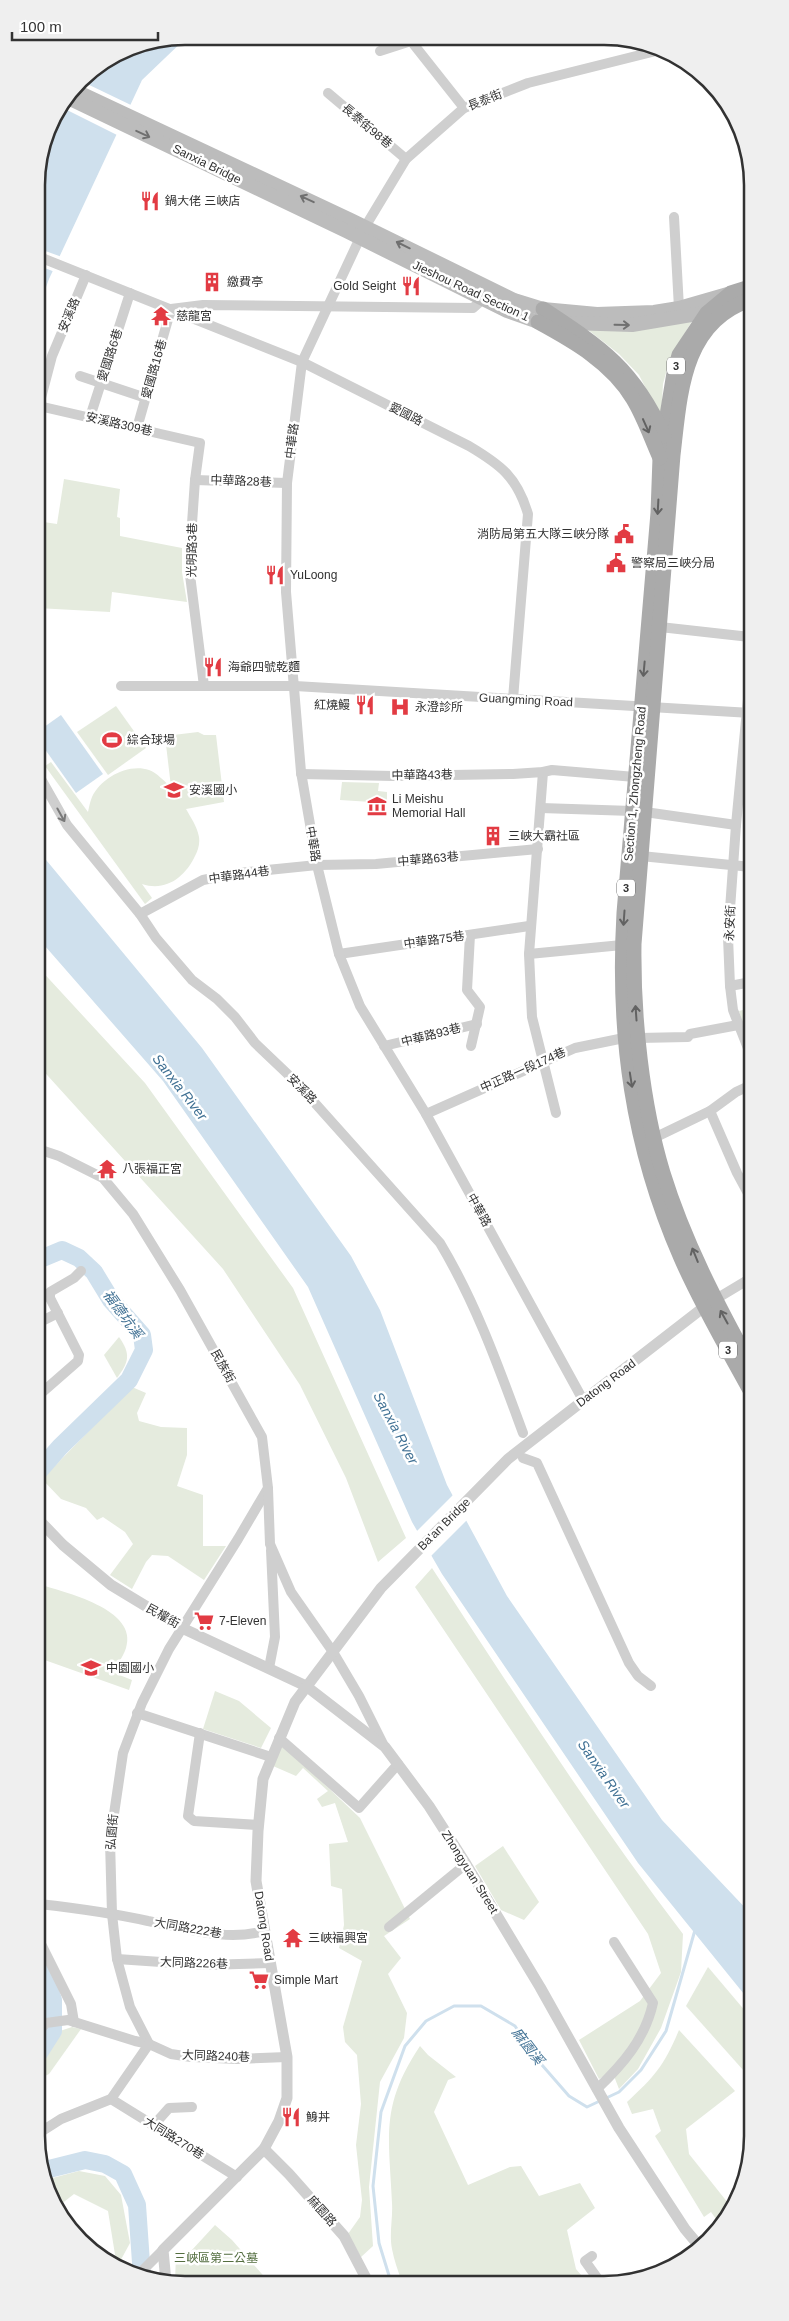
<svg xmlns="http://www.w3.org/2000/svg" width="789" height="2321" font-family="Arial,'Noto Sans TC',sans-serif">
  <rect width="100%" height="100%" fill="#fff"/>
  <g fill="#e5ebde">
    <polygon points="692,321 670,358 663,384 661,418 639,375 619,354 587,329"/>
    <polygon points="64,479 120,489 117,517 120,518 120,536 182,548 182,572 187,602 112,592 110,612 37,608 37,521 57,524"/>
    <polygon points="116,706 146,748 108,775 77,732"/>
    <path d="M198,732l6,3h12l8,67 -38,7c5,9 11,17 13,28 1,7 -1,13 -4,19 -10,21 -29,36 -53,28l10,14 -7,6 -100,-138 6,-4 37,50c1,-5 2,-10 4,-15 9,-19 36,-34 57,-27 8,3 15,11 22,17l-6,-51z"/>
    <polygon points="342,782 379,783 378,791 387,792 387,803 340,800"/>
    <polygon points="38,967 145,1083 293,1288 406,1538 378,1562 346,1478 300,1385 223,1269 38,1065"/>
    <polygon points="751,1008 751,1027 744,1029 739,1011"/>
    <path d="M119,1337c12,17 10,25 -2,41l-13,-23z"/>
    <polygon points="132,1387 146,1393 137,1413 139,1421 161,1427 187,1428 187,1455 177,1486 203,1495 203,1546 226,1546 204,1580 168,1556 152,1555 146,1562 132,1589 110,1575 133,1544 125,1532 103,1517 97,1520 86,1508 61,1499 42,1479"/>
    <path d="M432,1568c81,124 161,248 251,366l-2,38 -20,56 -23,41 -19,20 -7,-18 -13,8 -20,-39 61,-39 21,-28 -13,-39 -233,-347z"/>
    <path d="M38,1584c26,8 101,25 88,64 -3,9 -9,19 -19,22l25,10 -3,10 -90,-32z"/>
    <polygon points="215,1691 239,1701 271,1728 261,1748 203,1729"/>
    <polygon points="281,1743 360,1818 410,1919 384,1936 401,1958 388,1974 407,2013 404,2038 380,2082 369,2187 373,2246 361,2257 348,2234 360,2217 362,2200 356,2145 361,2104 357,2055 345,2042 343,2027 362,1961 339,1948 344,1925 342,1889 331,1886 329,1844 348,1842 335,1803 322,1807 317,1799 328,1791 303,1768 296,1776 273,1766"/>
    <polygon points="503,1846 539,1902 524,1920 501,1910 475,1866"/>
    <polygon points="708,1967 752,2019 752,2080 686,2006"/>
    <polygon points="72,2027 81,2029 49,2074 39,2079 39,2063 60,2031"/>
    <path d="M679,2030l56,61 -49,38 3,25 39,49 14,-11 -21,34 -10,-14 -7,5 -49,-81 6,-5 -8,-22 -21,5 -5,-12c28,-26 37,-36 52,-72z"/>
    <path d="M420,2046l8,9 28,22 -8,3 -14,32 34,73 42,-18 11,-1 18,30 41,-13 15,25 -28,22 9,39 11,13h-185c-4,-11 -8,-22 -10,-33 -3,-15 1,-31 0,-46 -3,-67 -12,-97 28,-157z"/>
    <polygon points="79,2171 105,2176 121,2195 130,2243 117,2267 108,2211 74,2194 55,2209 45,2180"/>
    <polygon points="215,2225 232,2240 269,2282 175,2282 176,2254 191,2251"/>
  </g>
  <g fill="#cfe0ed">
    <polygon points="188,36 142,80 49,279 37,312 37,175 51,119 87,73 128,47"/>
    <polygon points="61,715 103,774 76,793 37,738 37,732"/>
    <polygon points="37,849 202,1048 351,1256 380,1310 447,1485 507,1596 662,1820 752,1915 752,2004 638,1863 442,1574 412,1522 308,1287 163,1081 38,938"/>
  </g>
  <g fill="#fff">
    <polygon points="81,81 133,106 119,136 61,107"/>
    <polygon points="37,248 62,257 55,272 37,265"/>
    <polygon points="454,1494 468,1519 429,1558 415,1533"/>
  </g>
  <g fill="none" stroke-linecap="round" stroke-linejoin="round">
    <polyline stroke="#cfe0ed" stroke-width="3" points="391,2282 379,2243 373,2186 381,2112 405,2046 426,2021 454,2006 481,2006 515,2026 535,2057 569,2096 587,2107 619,2092 641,2070 666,2031 695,1930"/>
    <g stroke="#cfe0ed" stroke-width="18">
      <polyline points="38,1260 62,1250 79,1258 94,1272 111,1300 142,1335 144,1350 129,1380 60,1447 38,1472"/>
      <polyline points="39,1960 53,2000 53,2031 39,2053"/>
      <polyline points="41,2171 85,2160 105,2164 123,2174 137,2205 142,2277"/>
    </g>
    <g stroke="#cfcfcf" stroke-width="10">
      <polyline points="380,51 411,41 464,108"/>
      <polyline points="328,93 406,159"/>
      <polyline points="674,217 679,308"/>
      <path d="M37,256l265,106 167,84c32,19 48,31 59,68l-15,185"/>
      <polyline points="80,376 146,398"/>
      <polyline points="39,406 200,443 195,480 189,567 204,686"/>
      <polyline points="37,413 52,356 86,275"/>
      <polyline points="90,417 130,293"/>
      <polyline points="137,428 171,309 203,305 473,308 483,299"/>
      <polyline points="195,480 287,483"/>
      <polyline points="660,627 750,637"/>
      <polyline points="751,668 736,825 728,937 730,986 733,1010 751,1056"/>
      <polyline points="121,686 295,686 751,713"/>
      <path d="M37,772l30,53 73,89 16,24 36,42 25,19 18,18 20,26 42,40 143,160c36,60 59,125 83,190"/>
      <polyline points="543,772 529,954 532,1017 556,1113"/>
      <polyline points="301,774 393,776 513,774 543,772 552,770 635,777"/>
      <polyline points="740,791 751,791"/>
      <polyline points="541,808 632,811"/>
      <polyline points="645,812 736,825"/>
      <polyline points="641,856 751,867"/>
      <polyline points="140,914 203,880 238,873 317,865 376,864 538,849"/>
      <polyline points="470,935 467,990 480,1007 471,1046"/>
      <polyline points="339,954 529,926"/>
      <polyline points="529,954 622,945"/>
      <polyline points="730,986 751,982"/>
      <polyline points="638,1038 688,1037 690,1034 738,1025"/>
      <polyline points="384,1046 477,1024"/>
      <polyline points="710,1111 737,1173 751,1199"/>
      <polyline points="426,1114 575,1048 624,1038"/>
      <polyline points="654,1138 710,1111 736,1092 751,1085"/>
      <polyline points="38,1149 59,1156 103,1178 133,1214 180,1290 262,1437 268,1488 238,1539 169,1649 142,1703 123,1753 110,1841 112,1914 117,1959 130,2007 149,2044"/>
      <polyline points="711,1302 751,1278"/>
      <polyline points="38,1323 58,1313"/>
      <polyline points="38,1396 78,1361 79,1355 50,1298 50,1292 74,1278 81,1271"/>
      <polyline points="583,1400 426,1114 360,1006 339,954 317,865 301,772 286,592 287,483 302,362 365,227 406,159 464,108 528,83 656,51"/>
      <polyline points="523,1458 537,1463 629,1663 638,1676 651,1686"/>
      <polyline points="268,1489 270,1544 291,1592 333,1652 359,1696 384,1746"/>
      <polyline points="269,1668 275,1637 271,1550"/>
      <polyline points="137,1713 271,1757"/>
      <polyline points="200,1733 188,1816 194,1821 258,1825"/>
      <polyline points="279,1738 359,1808 398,1764"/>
      <path d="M39,1904c36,4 73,9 109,17 39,7 77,21 116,10"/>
      <polyline points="389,1927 466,1864"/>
      <polyline points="39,1940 71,2004 74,2022"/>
      <polyline points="117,1959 205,1965 270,1963"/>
      <polyline points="39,2031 46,2023 68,2020 135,2041 149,2044 171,2054 191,2057 237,2059 287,2057"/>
      <path d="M597,2089c26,-25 48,-50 56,-86l-39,-61"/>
      <polyline points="111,2099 237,2177"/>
      <polyline points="153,2126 169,2108 192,2107"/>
      <polyline points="39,2133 61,2119 111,2099 149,2044"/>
      <polyline points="592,2256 585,2261 600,2282"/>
      <polyline points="137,2276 163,2250"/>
    </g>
    <g stroke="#cfcfcf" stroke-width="11">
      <polyline points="38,1519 63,1545 111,1585 182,1628 306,1686 385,1747 429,1806 466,1864 540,1987 619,2128 685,2229 700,2247"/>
      <polyline points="264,2149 289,2174 344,2236 368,2282"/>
      <polyline points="166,2282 163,2250 264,2149 279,2121 287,2098 287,2057 256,1881 258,1831 263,1779 295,1702 381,1588 508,1459 704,1307"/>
    </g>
    <g stroke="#bcbcbc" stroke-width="14">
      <polyline points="74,90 351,220 514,300 543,309 597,314 654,312 679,308 731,293"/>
      <polyline points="68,98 346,231 507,311 538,322 632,325 715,311"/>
    </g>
    <g stroke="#aaa" stroke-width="15">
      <path d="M750,287l-19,6 -24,20 -28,42 -5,18 -14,85 -2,55 -34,400c-7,122 8,233 57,345 20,46 46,90 70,134"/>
      <path d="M750,300c-68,22 -70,96 -77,155l-39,489c-1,73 8,160 29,229 21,68 54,131 88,193"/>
      <path d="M543,309c59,39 91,60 121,127"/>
      <path d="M538,322c35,19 74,41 95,77 11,18 18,39 27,59"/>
    </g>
  </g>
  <defs><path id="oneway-shaft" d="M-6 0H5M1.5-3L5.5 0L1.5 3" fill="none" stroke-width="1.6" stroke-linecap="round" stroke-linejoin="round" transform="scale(1.25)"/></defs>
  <g stroke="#707070">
    <use href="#oneway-shaft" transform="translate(143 134) rotate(25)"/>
    <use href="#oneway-shaft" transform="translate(307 199) rotate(-155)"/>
    <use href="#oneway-shaft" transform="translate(403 245) rotate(-154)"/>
    <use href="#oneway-shaft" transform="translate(622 325) rotate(1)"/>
  </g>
  <g stroke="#626262">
    <use href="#oneway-shaft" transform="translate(646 426) rotate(66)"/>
    <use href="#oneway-shaft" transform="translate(658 507) rotate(93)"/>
    <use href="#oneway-shaft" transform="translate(644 669) rotate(95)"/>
    <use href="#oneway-shaft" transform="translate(624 918) rotate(94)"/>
    <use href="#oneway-shaft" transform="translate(636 1013) rotate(-94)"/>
    <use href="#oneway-shaft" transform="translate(631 1080) rotate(81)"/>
    <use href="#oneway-shaft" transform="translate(695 1255) rotate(-112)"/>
    <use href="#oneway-shaft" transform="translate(724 1317) rotate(-119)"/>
  </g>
  <use stroke="#797979" href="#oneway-shaft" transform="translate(61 815) rotate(61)"/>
  <defs>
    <symbol id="restaurant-bare" viewBox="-9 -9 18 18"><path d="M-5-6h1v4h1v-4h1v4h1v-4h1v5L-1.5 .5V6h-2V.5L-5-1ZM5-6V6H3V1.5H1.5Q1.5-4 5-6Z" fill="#e23b43" stroke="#fff" stroke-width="2.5" paint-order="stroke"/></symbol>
    <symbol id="building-bare" viewBox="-9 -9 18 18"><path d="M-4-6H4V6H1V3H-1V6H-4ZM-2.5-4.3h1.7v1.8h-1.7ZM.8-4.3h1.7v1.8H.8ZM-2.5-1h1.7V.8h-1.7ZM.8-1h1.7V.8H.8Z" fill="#e23b43" stroke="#fff" stroke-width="2.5" paint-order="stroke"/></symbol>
    <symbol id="temple-bare" viewBox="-9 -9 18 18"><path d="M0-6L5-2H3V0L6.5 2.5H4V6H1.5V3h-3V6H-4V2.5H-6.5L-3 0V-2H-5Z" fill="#e23b43" stroke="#fff" stroke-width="2.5" paint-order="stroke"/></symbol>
    <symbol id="civic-bare" viewBox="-9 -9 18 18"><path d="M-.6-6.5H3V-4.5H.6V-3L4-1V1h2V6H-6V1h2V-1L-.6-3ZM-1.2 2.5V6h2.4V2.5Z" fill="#e23b43" stroke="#fff" stroke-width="2.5" paint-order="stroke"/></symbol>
    <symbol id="hospital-bare" viewBox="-9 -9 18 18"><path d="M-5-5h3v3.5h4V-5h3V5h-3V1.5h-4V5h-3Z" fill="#e23b43" stroke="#fff" stroke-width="2.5" paint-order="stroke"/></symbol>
    <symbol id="stadium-bare" viewBox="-9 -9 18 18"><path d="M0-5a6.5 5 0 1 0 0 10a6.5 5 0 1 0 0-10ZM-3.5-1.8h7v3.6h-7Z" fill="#e23b43" stroke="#fff" stroke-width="2.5" paint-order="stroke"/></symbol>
    <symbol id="school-bare" viewBox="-9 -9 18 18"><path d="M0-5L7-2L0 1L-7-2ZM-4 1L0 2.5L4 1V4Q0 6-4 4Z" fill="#e23b43" stroke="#fff" stroke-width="2.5" paint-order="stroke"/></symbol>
    <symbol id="museum-bare" viewBox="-9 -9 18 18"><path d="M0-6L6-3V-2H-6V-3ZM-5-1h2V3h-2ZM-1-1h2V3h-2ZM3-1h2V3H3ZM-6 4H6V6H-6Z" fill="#e23b43" stroke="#fff" stroke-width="2.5" paint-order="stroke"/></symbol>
    <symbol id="supermarket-bare" viewBox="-9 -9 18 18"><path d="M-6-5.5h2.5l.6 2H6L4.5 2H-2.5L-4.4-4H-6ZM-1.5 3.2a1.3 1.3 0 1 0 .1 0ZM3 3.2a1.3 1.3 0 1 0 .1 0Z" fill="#e23b43" stroke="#fff" stroke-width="2.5" paint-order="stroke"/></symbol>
  </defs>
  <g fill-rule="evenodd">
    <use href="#restaurant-bare" x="136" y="187" width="28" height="28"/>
    <use href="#building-bare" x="198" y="268" width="28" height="28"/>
    <use href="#restaurant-bare" x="397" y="272" width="28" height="28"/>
    <use href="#temple-bare" x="147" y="302" width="28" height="28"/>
    <use href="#civic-bare" x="610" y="520" width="28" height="28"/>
    <use href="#civic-bare" x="602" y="549" width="28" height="28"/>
    <use href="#restaurant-bare" x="261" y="561" width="28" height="28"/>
    <use href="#restaurant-bare" x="199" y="653" width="28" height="28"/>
    <use href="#restaurant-bare" x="351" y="691" width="28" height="28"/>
    <use href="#hospital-bare" x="386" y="693" width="28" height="28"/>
    <use href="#stadium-bare" x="98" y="726" width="28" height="28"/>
    <use href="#school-bare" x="160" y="776" width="28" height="28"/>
    <use href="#museum-bare" x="363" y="792" width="28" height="28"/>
    <use href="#building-bare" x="479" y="822" width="28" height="28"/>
    <use href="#temple-bare" x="93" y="1155" width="28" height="28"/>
    <use href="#supermarket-bare" x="190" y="1607" width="28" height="28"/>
    <use href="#school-bare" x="77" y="1654" width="28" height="28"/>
    <use href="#temple-bare" x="279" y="1924" width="28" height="28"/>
    <use href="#supermarket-bare" x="245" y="1966" width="28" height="28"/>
    <use href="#restaurant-bare" x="277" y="2103" width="28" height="28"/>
  </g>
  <g text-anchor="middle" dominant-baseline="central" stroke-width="5" stroke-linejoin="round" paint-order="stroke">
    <g fill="#fff" stroke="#707070" stroke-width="1">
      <rect x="667" y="357.5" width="18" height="17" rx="4"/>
      <rect x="617" y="879.5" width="18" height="17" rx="4"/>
      <rect x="719" y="1341.5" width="18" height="17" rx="4"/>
    </g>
    <g font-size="11" font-weight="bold" fill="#323232">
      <text x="676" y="366">3</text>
      <text x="626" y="888">3</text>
      <text x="728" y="1350">3</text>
    </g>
    <g font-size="12" fill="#323232" stroke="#fff">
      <text transform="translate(485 100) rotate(-22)">長泰街</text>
      <text transform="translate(367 126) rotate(40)">長泰街98巷</text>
      <text transform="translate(207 164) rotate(26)">Sanxia Bridge</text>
      <text transform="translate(471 291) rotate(25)">Jieshou Road Section 1</text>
      <text transform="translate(69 315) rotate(-67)">安溪路</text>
      <text transform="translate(110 355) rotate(-72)">愛國路6巷</text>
      <text transform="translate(154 369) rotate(-74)">愛國路16巷</text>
      <text transform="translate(406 414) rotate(27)">愛國路</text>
      <text transform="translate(119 424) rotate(13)">安溪路309巷</text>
      <text transform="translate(292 441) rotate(-83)">中華路</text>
      <text transform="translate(241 481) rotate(2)">中華路28巷</text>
      <text transform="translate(192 550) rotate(-89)">光明路3巷</text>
      <text transform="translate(526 700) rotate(3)">Guangming Road</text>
      <text transform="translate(422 775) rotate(-1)">中華路43巷</text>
      <text transform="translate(635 784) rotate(-85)">Section 1, Zhongzheng Road</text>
      <text transform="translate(313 844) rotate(80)">中華路</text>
      <text transform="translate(428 859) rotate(-5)">中華路63巷</text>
      <text transform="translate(239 875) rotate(-8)">中華路44巷</text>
      <text transform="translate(730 923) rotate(-88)">永安街</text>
      <text transform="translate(434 940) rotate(-8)">中華路75巷</text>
      <text transform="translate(431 1035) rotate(-14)">中華路93巷</text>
      <text transform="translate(523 1070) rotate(-24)">中正路一段174巷</text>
      <text transform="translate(302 1089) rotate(46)">安溪路</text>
      <text transform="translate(479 1210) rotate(61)">中華路</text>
      <text transform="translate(223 1366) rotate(61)">民族街</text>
      <text transform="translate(606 1383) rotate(-37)">Datong Road</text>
      <text transform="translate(444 1524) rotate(-45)">Ba'an Bridge</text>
      <text transform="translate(163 1616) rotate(29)">民權街</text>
      <text transform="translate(112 1832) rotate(-85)">弘園街</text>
      <text transform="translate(470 1872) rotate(58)">Zhongyuan Street</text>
      <text transform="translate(264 1926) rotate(81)">Datong Road</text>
      <text transform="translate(188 1928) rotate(10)">大同路222巷</text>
      <text transform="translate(194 1963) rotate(2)">大同路226巷</text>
      <text transform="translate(216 2056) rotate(2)">大同路240巷</text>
      <text transform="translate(174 2138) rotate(32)">大同路270巷</text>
      <text transform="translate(322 2211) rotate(48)">麻園路</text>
    </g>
    <g font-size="12" fill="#323232" stroke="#fff" text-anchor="start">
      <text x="165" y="201">鍋大佬 三峽店</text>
      <text x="227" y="282">繳費亭</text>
      <text x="396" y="286" text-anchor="end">Gold Seight</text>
      <text x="176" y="316">慈龍宮</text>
      <text x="609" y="534" text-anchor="end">消防局第五大隊三峽分隊</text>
      <text x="631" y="563">警察局三峽分局</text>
      <text x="290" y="575">YuLoong</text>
      <text x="228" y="667">海爺四號乾麵</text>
      <text x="350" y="705" text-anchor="end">紅燒鰻</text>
      <text x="415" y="707">永澄診所</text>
      <text x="127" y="740">綜合球場</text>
      <text x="189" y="790">安溪國小</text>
      <text x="392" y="799">Li Meishu<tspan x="392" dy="14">Memorial Hall</tspan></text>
      <text x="508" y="836">三峽大霸社區</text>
      <text x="122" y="1169">八張福正宮</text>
      <text x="219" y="1621">7-Eleven</text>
      <text x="106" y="1668">中園國小</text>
      <text x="308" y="1938">三峽福興宮</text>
      <text x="274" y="1980">Simple Mart</text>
      <text x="306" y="2117">鯓丼</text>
    </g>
    <g font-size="12" fill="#546e40" stroke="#fff">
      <text x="216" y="2258">三峽區第二公墓</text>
    </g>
    <g font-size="14" font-style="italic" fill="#407194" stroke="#fff">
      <text transform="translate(180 1087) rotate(52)">Sanxia River</text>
      <text transform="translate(123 1314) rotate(54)">福德坑溪</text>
      <text transform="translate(396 1428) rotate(62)">Sanxia River</text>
      <text transform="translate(604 1774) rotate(55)">Sanxia River</text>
      <text transform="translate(528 2046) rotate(53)">麻園溪</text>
    </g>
  </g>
  <path d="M0 0H789V2321H0ZM185 45H604A140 140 0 0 1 744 185V2136A140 140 0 0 1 604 2276H185A140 140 0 0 1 45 2136V185A140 140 0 0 1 185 45Z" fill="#efefef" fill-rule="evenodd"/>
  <path fill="none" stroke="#323232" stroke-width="2.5" d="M185 45H604A140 140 0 0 1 744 185V2136A140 140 0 0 1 604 2276H185A140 140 0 0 1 45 2136V185A140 140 0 0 1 185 45Z"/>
  <path d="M12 32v8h146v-8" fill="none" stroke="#323232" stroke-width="2.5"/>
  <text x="20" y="32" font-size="15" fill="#323232" stroke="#ffffff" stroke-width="4" paint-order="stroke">100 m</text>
</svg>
